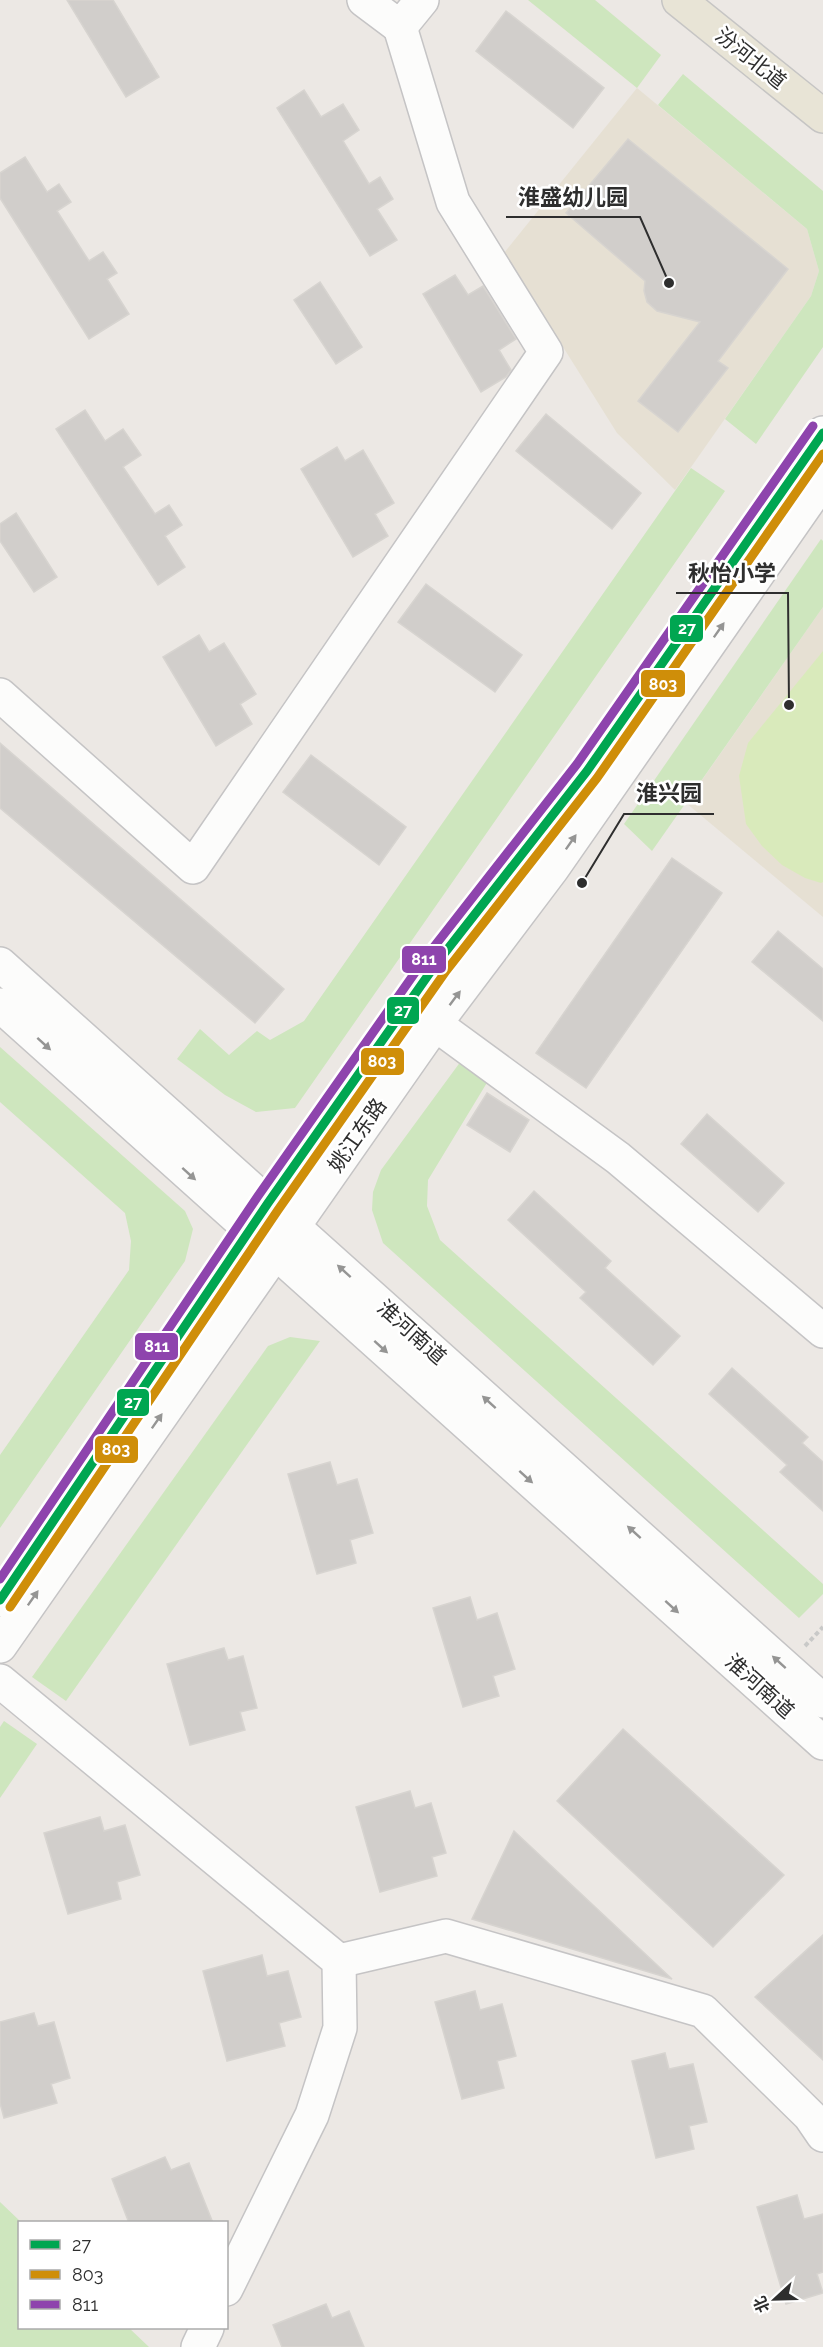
<svg xmlns="http://www.w3.org/2000/svg" width="823" height="2347" font-family="Raleway,'Noto Sans SC',sans-serif">
  <rect width="100%" height="100%" fill="#ece8e4"/>
  <g fill="#e6e0d3">
    <polygon points="637,88 807,229 819,271 811,296 675,490 617,433 504,253"/>
    <polygon points="823,607 823,917 686,803"/>
  </g>
  <g fill="#cee6be">
    <polygon points="528,0 595,0 661,55 637,88"/>
    <polygon points="683,74 823,191 823,347 756,444 725,419 811,296 819,271 807,229 658,105"/>
    <polygon points="691,468 725,491 295,1108 256,1112 225,1095 177,1059 200,1029 229,1055 257,1031 270,1040 304,1021"/>
    <polygon points="821,539 823,541 823,607 652,851 624,824"/>
    <polygon points="0,1047 185,1211 193,1229 185,1261 0,1528 0,1455 129,1270 131,1241 125,1213 0,1102"/>
    <polygon points="461,1061 488,1081 428,1180 427,1206 440,1240 823,1584 823,1594 799,1618 383,1243 372,1210 373,1192 381,1170"/>
    <polygon points="290,1337 320,1341 66,1701 32,1677 268,1346"/>
    <polygon points="4,1721 37,1744 0,1798 0,1727"/>
    <polygon points="0,2202 21,2222 20,2328 129,2328 149,2347 0,2347"/>
  </g>
  <polygon fill="#d9eabb" points="823,651 823,882 821,883 805,878 782,865 762,846 746,824 739,776 748,743"/>
  <g fill="#d1cecb" stroke="#d7d4d0" stroke-width="1.5">
    <polygon points="67,0 113,0 159,77 126,97"/>
    <polygon points="506,11 604,88 573,128 476,51"/>
    <polygon points="304,90 321,117 343,104 359,130 343,141 369,184 380,177 393,199 377,209 397,240 370,256 277,108"/>
    <polygon points="628,139 788,269 718,361 728,368 678,432 638,401 700,322 657,311 647,302 644,291 645,281 566,213"/>
    <polygon points="25,157 47,192 59,184 71,202 57,211 89,261 103,252 117,273 107,279 129,314 89,339 0,198 0,173"/>
    <polygon points="455,275 468,295 483,286 516,339 499,350 511,370 506,377 481,392 423,294"/>
    <polygon points="320,282 362,347 336,364 294,300"/>
    <polygon points="85,410 105,441 123,429 141,455 123,467 155,514 169,505 182,525 165,536 185,567 158,585 56,429"/>
    <polygon points="546,414 641,493 612,529 516,451"/>
    <polygon points="337,447 345,461 363,450 394,503 375,514 388,536 353,557 301,469"/>
    <polygon points="16,513 57,577 34,592 0,541 0,524"/>
    <polygon points="426,584 522,655 495,692 398,622"/>
    <polygon points="199,635 209,652 224,643 256,694 240,704 252,724 216,746 163,657"/>
    <polygon points="0,743 284,989 255,1023 0,808"/>
    <polygon points="311,755 406,827 379,865 283,792"/>
    <polygon points="672,858 722,893 586,1088 536,1053"/>
    <polygon points="778,931 823,969 823,1021 752,962"/>
    <polygon points="487,1093 529,1120 510,1152 467,1125"/>
    <polygon points="707,1114 784,1183 758,1212 681,1144"/>
    <polygon points="534,1191 611,1261 605,1268 680,1336 653,1365 580,1298 586,1292 508,1220"/>
    <polygon points="732,1368 808,1437 802,1443 823,1462 823,1511 780,1472 787,1465 709,1394"/>
    <polygon points="330,1462 337,1485 357,1479 373,1533 350,1540 356,1563 317,1574 288,1474"/>
    <polygon points="470,1597 477,1620 497,1613 515,1669 493,1676 499,1696 463,1707 433,1608"/>
    <polygon points="224,1648 228,1660 243,1656 257,1708 240,1712 245,1730 190,1745 167,1664"/>
    <polygon points="623,1729 784,1875 713,1947 557,1801"/>
    <polygon points="410,1791 415,1808 431,1803 446,1853 432,1857 437,1876 380,1892 356,1807"/>
    <polygon points="100,1817 104,1831 125,1825 140,1875 117,1882 121,1899 68,1914 44,1833"/>
    <polygon points="514,1831 672,1979 472,1919"/>
    <polygon points="823,1935 823,2060 755,1997"/>
    <polygon points="262,1955 267,1976 288,1971 301,2017 279,2023 285,2046 227,2061 203,1971"/>
    <polygon points="475,1991 480,2010 502,2004 516,2056 497,2061 504,2088 462,2099 435,2002"/>
    <polygon points="34,2013 38,2026 54,2022 70,2078 51,2084 57,2103 4,2118 0,2103 0,2022"/>
    <polygon points="665,2053 669,2069 693,2064 707,2122 689,2126 694,2149 656,2158 632,2061"/>
    <polygon points="165,2157 171,2170 189,2163 213,2223 129,2223 112,2179"/>
    <polygon points="797,2195 804,2219 823,2214 823,2272 817,2274 823,2293 786,2304 757,2207"/>
    <polygon points="326,2304 332,2318 349,2311 364,2347 282,2347 273,2325"/>
  </g>
  <g fill="none" stroke-linecap="round" stroke-linejoin="round">
    <defs>
      <g id="minor">
        <polyline points="364,0 400,27 422,0"/>
        <polyline points="0,695 193,867 546,352 453,202 400,27"/>
        <polyline points="0,964 823,1701"/>
        <polyline points="0,1005 823,1743"/>
        <polyline points="435,1024 618,1158 823,1331"/>
        <polyline points="0,1600 268,1203 436,964 587,771 823,433"/>
        <polyline points="0,1646 435,1024 552,869 823,480"/>
        <polyline points="0,1681 339,1961 340,2028 312,2115 226,2289"/>
        <polyline points="339,1961 446,1936 703,2011 810,2116 823,2135"/>
        <polyline points="198,2347 207,2328"/>
      </g>
      <polyline id="major" points="679,0 823,116"/>
    </defs>
    <use href="#minor" stroke="#c5c4c5" stroke-width="36"/>
    <use href="#major" stroke="#c6c5c4" stroke-width="36"/>
    <polyline stroke="#c9c9c8" stroke-width="4" stroke-dasharray="4.5 3" stroke-linecap="butt" points="805,1646 823,1627"/>
    <use href="#minor" stroke="#fcfcfb" stroke-width="33"/>
    <use href="#major" stroke="#e8e4d6" stroke-width="33"/>
    <defs>
      <polyline id="bus-1" points="0,1600 268,1203 436,964 587,771 823,433"/>
      <polyline id="bus-2" points="10,1607 278,1210 446,971 597,778 823,454"/>
      <polyline id="bus-3" points="0,1579 258,1196 426,957 577,764 813,426"/>
    </defs>
    <use href="#bus-1" stroke="#fff" stroke-width="14"/>
    <use href="#bus-2" stroke="#fff" stroke-width="14"/>
    <use href="#bus-3" stroke="#fff" stroke-width="14"/>
    <use href="#bus-1" stroke="#00a651" stroke-width="9"/>
    <use href="#bus-2" stroke="#cf8e09" stroke-width="9"/>
    <use href="#bus-3" stroke="#8e44ad" stroke-width="9"/>
  </g>
  <defs><path id="oneway-solid" d="M-6-.8H1V-3.2L6.5 0L1 3.2V.8H-6Z" transform="scale(1.5)"/></defs>
  <g fill="#959594">
    <use href="#oneway-solid" transform="translate(719 630) rotate(-55)"/>
    <use href="#oneway-solid" transform="translate(571 842) rotate(-55)"/>
    <use href="#oneway-solid" transform="translate(455 998) rotate(-53)"/>
    <use href="#oneway-solid" transform="translate(44 1044) rotate(42)"/>
    <use href="#oneway-solid" transform="translate(189 1174) rotate(42)"/>
    <use href="#oneway-solid" transform="translate(344 1271) rotate(-138)"/>
    <use href="#oneway-solid" transform="translate(381 1347) rotate(42)"/>
    <use href="#oneway-solid" transform="translate(489 1402) rotate(-138)"/>
    <use href="#oneway-solid" transform="translate(157 1421) rotate(-55)"/>
    <use href="#oneway-solid" transform="translate(526 1477) rotate(42)"/>
    <use href="#oneway-solid" transform="translate(634 1532) rotate(-138)"/>
    <use href="#oneway-solid" transform="translate(33 1598) rotate(-55)"/>
    <use href="#oneway-solid" transform="translate(672 1607) rotate(42)"/>
    <use href="#oneway-solid" transform="translate(779 1662) rotate(-138)"/>
  </g>
  <g text-anchor="middle" dominant-baseline="central" stroke-width="5" stroke-linejoin="round" paint-order="stroke">
    <g font-size="21" fill="#2e2e2e" stroke="#fff">
      <text transform="translate(751 58) rotate(39)">汾河北道</text>
      <text transform="translate(357 1135) rotate(-55)">姚江东路</text>
      <text transform="translate(412 1332) rotate(42)">淮河南道</text>
      <text transform="translate(760 1686) rotate(42)">淮河南道</text>
    </g>
  </g>
  <path fill="none" stroke="#2e2e2e" stroke-width="2" d="M669 283L640 217H506M789 705L788 593H676M582 883L624 814H714"/>
  <g fill="#2e2e2e" stroke="#fff" stroke-width="2">
    <circle cx="669" cy="283" r="6"/>
    <circle cx="789" cy="705" r="6"/>
    <circle cx="582" cy="883" r="6"/>
  </g>
  <g font-size="22" text-anchor="middle" font-weight="bold" fill="#2e2e2e" stroke="#fff" stroke-width="5" stroke-linejoin="round" paint-order="stroke">
    <text x="573" y="205">淮盛幼儿园</text>
    <text x="732" y="581">秋怡小学</text>
    <text x="669" y="801">淮兴园</text>
  </g>
  <g stroke="#fff" stroke-width="2">
    <rect x="669" y="614" width="35" height="29" rx="6" fill="#00a651"/>
    <rect x="640" y="669" width="46" height="29" rx="6" fill="#cf8e09"/>
    <rect x="401" y="945" width="46" height="29" rx="6" fill="#8e44ad"/>
    <rect x="386" y="996" width="34" height="29" rx="6" fill="#00a651"/>
    <rect x="360" y="1047" width="45" height="29" rx="6" fill="#cf8e09"/>
    <rect x="134" y="1332" width="45" height="29" rx="6" fill="#8e44ad"/>
    <rect x="116" y="1388" width="34" height="29" rx="6" fill="#00a651"/>
    <rect x="94" y="1435" width="45" height="29" rx="6" fill="#cf8e09"/>
  </g>
  <g font-size="16" text-anchor="middle" font-weight="bold" fill="#fff">
    <text x="687" y="634">27</text>
    <text x="663" y="690">803</text>
    <text x="424" y="965">811</text>
    <text x="403" y="1016">27</text>
    <text x="382" y="1067">803</text>
    <text x="157" y="1352">811</text>
    <text x="133" y="1408">27</text>
    <text x="116" y="1455">803</text>
  </g>
  <rect x="18" y="2221" width="210" height="108" fill="#ffffff" stroke="#ababab" stroke-width="1.5"/>
  <rect x="30" y="2240" width="30" height="9" fill="#00a651" stroke="#ababab" stroke-width="1.5"/>
  <text x="72" y="2251" font-size="18" fill="#2e2e2e">27</text>
  <rect x="30" y="2270" width="30" height="9" fill="#cf8e09" stroke="#ababab" stroke-width="1.5"/>
  <text x="72" y="2281" font-size="18" fill="#2e2e2e">803</text>
  <rect x="30" y="2300" width="30" height="9" fill="#8e44ad" stroke="#ababab" stroke-width="1.5"/>
  <text x="72" y="2311" font-size="18" fill="#2e2e2e">811</text>
  <g transform="translate(775 2299) rotate(248)" stroke="#ffffff" stroke-width="4.5" paint-order="stroke">
  <path d="M0-4.5L10 22L0 15L-10 22Z" fill="#2e2e2e"/>
  <text y="-9" font-size="16" font-weight="bold" text-anchor="middle" fill="#2e2e2e">北</text>
  </g>
</svg>
